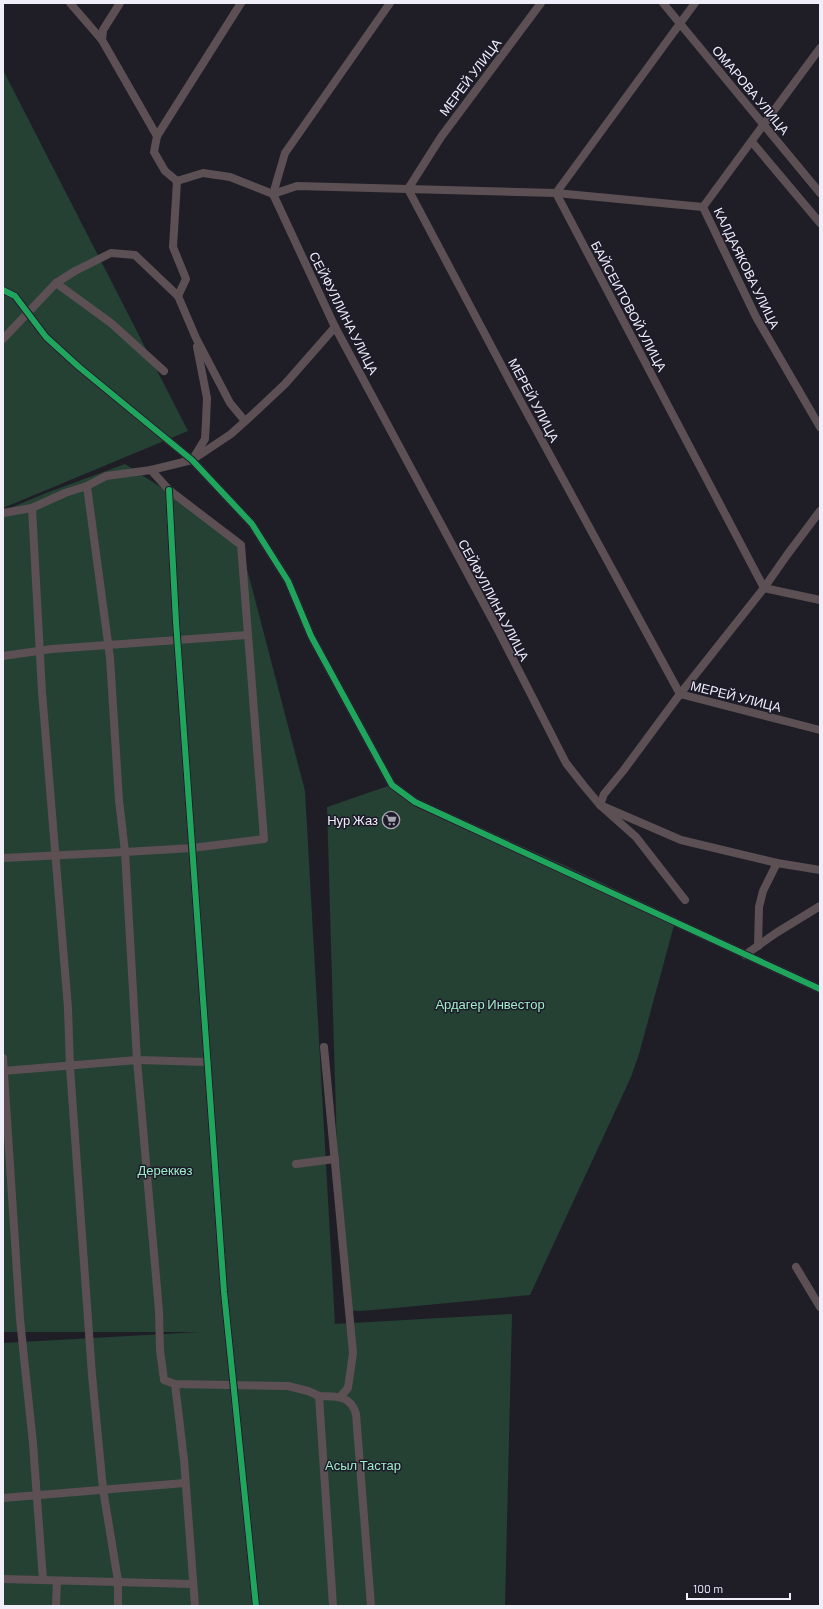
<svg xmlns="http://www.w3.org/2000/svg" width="823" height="1609" font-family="Barlow,sans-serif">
  <rect width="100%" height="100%" fill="#1f1e26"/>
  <g fill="#244134">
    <polygon points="3,70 188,431 3,508"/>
    <polygon points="125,464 239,538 305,791 335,1324 512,1314 505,1606 3,1606 3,1343 200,1332 3,1332 3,511 46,493"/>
    <polygon points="388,786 566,866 676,918 639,1054 631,1077 530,1295 385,1309 360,1311 348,1310 338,1184 327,807"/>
  </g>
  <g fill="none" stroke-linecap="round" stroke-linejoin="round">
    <g stroke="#5d5054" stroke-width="8">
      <polyline points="70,3 102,40 157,136 154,152 165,171 177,181 173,247 186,279 178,296"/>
      <polyline points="390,3 285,153 273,194 297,186 556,193 703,207"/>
      <polyline points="541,3 441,137 408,189 514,389 680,694 820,730"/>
      <polyline points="663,3 820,193"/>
      <polyline points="695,3 556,193 764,588 820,600"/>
      <polyline points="102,40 103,30 120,3"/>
      <polyline points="820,48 703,207 756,317 820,427"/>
      <polyline points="157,136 241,3"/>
      <polyline points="752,142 820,223"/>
      <polyline points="177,181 203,173 230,177 273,194 335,327 498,630 566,763 584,786 600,805 681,840 777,863 820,870"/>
      <polyline points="56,283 111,323 164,371"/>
      <polyline points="3,290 15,296 46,337 79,367 192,460 252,524 288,581 311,636 392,785 415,802 820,989"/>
      <polyline points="3,339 56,283 75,271 111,253 135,255 178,296 196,338 230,403 245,421"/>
      <polyline points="194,457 205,439 206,422 207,398 197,347"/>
      <polyline points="87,486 110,658 119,800 125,852 192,848 264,839 241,545 169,490 151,470"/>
      <polyline points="169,490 176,622 224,1292 256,1606"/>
      <polyline points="32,508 42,692 68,1008 70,1067 92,1375 103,1489 118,1581 118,1606"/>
      <polyline points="3,513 32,508 65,493 87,486 106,476 151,470 192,460 231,434 252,415 285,384 335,327"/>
      <polyline points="3,656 52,649 247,635"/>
      <polyline points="3,858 125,852 137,1060 207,1062"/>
      <polyline points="685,900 636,837 600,805 604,794 623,771 680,694 764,588 787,555 820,511"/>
      <polyline points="758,946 759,907 763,891 777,863"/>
      <polyline points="745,955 776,933 820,906"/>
      <polyline points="324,1047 353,1353 348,1388 340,1397"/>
      <polyline points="3,1058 20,1319 33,1444 43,1580"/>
      <polyline points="3,1071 137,1060 159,1311 160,1350 164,1380 175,1384 288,1386 308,1391 319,1396 333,1606"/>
      <polyline points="296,1164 335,1159"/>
      <polyline points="796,1267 820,1307"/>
      <polyline points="175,1384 184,1460 195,1606"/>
      <path d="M319,1396c17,1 31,-2 37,18l15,192"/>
      <polyline points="3,1498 185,1483"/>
      <polyline points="3,1579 192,1584"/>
      <polyline points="56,1606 57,1581"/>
    </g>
    <defs>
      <g id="cycleway">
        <polyline points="3,290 15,296 46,337 79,367 192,460 252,524 288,581 311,636 392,785 415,802 820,989"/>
        <polyline points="169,490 176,622 224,1292 256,1606"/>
      </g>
    </defs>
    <use href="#cycleway" stroke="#1d1a2a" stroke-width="8"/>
    <use href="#cycleway" stroke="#20a55d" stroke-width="6"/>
  </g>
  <defs>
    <symbol id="supermarket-ring" viewBox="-11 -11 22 22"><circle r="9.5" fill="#1d1a2a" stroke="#a6a5af" stroke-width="1.5"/><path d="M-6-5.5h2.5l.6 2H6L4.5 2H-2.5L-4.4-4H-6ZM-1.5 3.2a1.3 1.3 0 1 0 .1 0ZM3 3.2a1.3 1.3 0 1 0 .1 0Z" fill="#a6a5af"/></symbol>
  </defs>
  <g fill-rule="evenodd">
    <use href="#supermarket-ring" x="381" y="810" width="20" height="20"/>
  </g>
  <g text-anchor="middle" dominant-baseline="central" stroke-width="3" stroke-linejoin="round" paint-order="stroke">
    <g font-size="13" fill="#efeef9" stroke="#1d1a2a">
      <text transform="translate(470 77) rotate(-53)">МЕРЕЙ УЛИЦА</text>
      <text transform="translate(751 90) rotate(50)">ОМАРОВА УЛИЦА</text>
      <text transform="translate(747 268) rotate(64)">КАЛДАЯКОВА УЛИЦА</text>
      <text transform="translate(629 306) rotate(62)">БАЙСЕИТОВОЙ УЛИЦА</text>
      <text transform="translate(344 313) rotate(63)">СЕЙФУЛЛИНА УЛИЦА</text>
      <text transform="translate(534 400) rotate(62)">МЕРЕЙ УЛИЦА</text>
      <text transform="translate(494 600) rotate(62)">СЕЙФУЛЛИНА УЛИЦА</text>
      <text transform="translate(736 696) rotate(14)">МЕРЕЙ УЛИЦА</text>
    </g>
    <g font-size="13" fill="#efeef9" stroke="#1d1a2a" text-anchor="end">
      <text x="378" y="820">Нур Жаз</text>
    </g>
    <g font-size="13" fill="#9dedc5" stroke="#1d1a2a">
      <text x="490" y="1004">Ардагер Инвестор</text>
      <text x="165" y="1170">Дереккөз</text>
      <text x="363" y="1465">Асыл Тастар</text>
    </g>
  </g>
  <rect width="823" height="1609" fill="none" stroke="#efeef9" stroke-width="8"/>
  <path d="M687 1593v6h103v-6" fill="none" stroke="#efeef9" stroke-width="2"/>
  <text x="693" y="1593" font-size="12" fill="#efeef9" stroke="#1d1a2a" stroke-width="3" paint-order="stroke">100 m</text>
</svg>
